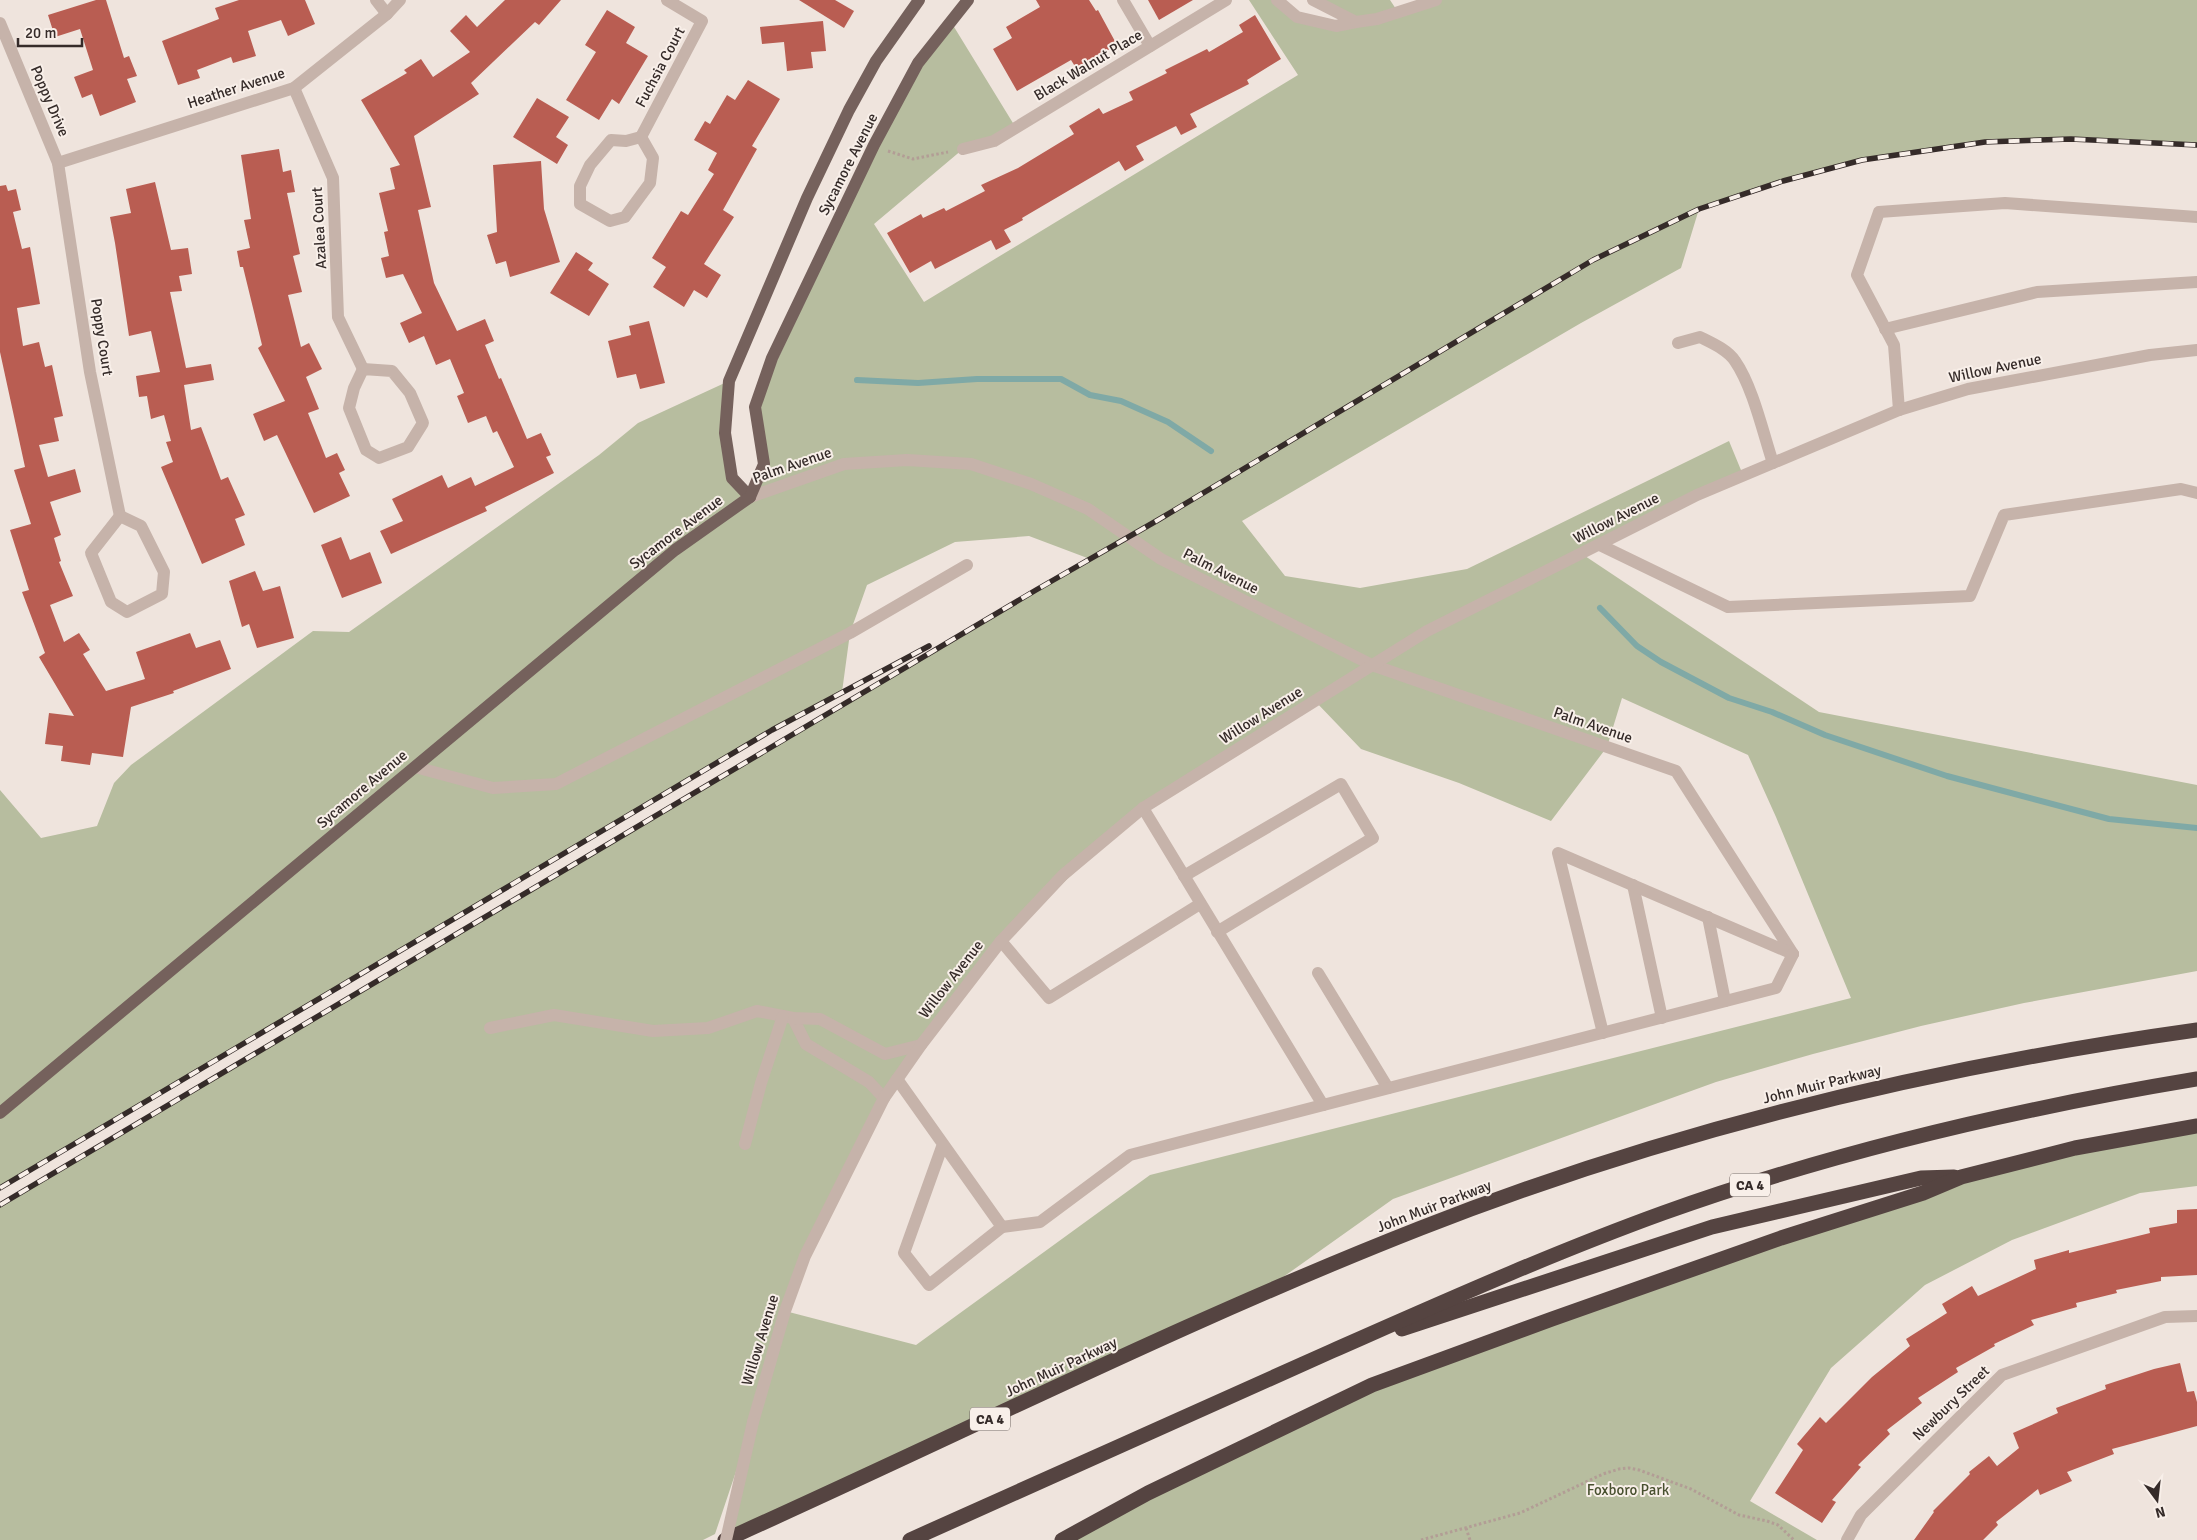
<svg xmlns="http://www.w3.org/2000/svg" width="2197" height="1540" font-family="Signika,sans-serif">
  <rect width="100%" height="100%" fill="#efe4dd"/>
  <g fill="#b7bd9f" fill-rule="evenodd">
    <path d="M1249,0h28l20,17 58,5 -42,-22h77l8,12 38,-12h761v145l-126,-6 -86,3 -123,18 -79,21 -84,28 -18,59 -100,55 -339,198 43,55 75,12 107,-19 262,-128 14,34 -161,79 237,158 378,73v186l-173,32 -103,23 -108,28 -97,28 -323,117 -138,98 -523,240 19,-110 -36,107 -12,6h-703v-335l1090,-646 -61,-23 -74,6 -88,43 -17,48 -8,59 -70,38 -772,458v-398l41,48 56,-12 17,-43 17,-18 182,-134 36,1 250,-177 39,-32 91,-42 3,97 18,18 14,-32 -9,-57 163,-344 33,-41 65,106 -53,21 -89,75 50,78 374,-227zM1622,698l126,57 28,62 75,181 -701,177 -234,170 -131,-34 99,-213 117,-157 142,-133 172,-107 46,48 98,34 92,38 56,-74z"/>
    <polygon points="2197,1126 2197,1186 2140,1193 2012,1240 1925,1285 1831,1368 1750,1501 1817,1540 1062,1540 1372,1385 1961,1177"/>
  </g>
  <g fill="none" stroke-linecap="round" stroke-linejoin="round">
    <g stroke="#7fa9a6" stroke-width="6">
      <polyline points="857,380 918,383 977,379 1061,379 1090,395 1121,401 1168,422 1211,451"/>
      <polyline points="1600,608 1637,646 1661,662 1729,698 1772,712 1825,735 1947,776 2109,819 2197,828"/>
    </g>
  </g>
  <g fill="#b95d52">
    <polygon points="96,0 106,0 124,58 129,56 137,76 127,79 136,102 100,116 92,94 82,98 74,77 93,70 80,29 55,37 48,15"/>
    <polygon points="239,0 305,0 315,24 288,36 281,20 248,31 256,56 233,63 231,57 197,70 200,78 178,85 162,41 219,19 215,8"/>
    <polygon points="505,0 561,0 539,25 535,22 471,83 479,94 414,136 431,207 418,210 434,283 457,331 485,319 494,341 485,345 499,379 501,378 527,439 541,433 551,455 546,457 554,473 485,507 487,511 391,554 380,531 403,521 392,499 442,475 448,488 471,477 475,486 514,467 497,431 493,433 486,416 468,423 457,396 464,393 450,359 436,365 424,336 409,343 400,323 422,313 403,274 386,278 381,258 389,256 384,232 388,231 379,193 395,189 390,168 400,165 361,100 407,73 404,70 421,59 433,77 470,52 450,31 466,15 477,27"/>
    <polygon points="799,0 835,0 854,11 844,28"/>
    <polygon points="1036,0 1089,0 1096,11 1098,10 1117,45 1076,68 1071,60 1017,91 993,49 1012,38 1006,27 1040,7"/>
    <polygon points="1148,0 1193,0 1159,20"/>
    <polygon points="607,10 635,27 626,43 648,56 619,104 612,99 599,120 566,100 596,52 585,45"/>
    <polygon points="1255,15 1281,59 1247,80 1249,84 1190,114 1197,127 1181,135 1176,126 1136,146 1144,160 1125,171 1119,161 1022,218 1023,220 1004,230 1011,242 996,250 991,240 935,269 931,261 910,273 887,233 921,214 923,218 944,208 946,211 985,191 981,185 1018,168 1074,134 1069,126 1099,108 1103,114 1133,100 1129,92 1167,73 1165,70 1207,49 1209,52 1243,32 1239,25"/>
    <polygon points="823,21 826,51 811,52 813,68 787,71 784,42 762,44 760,27"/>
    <polygon points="748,80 780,99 752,146 757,149 723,210 734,217 704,264 721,275 707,298 694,290 684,307 653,287 666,267 652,258 681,211 688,215 714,174 708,170 717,153 694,140 705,121 710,124 727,95 735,100"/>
    <polygon points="537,98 569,117 556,137 568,145 557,164 513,137"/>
    <polygon points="279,149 283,172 291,170 295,192 287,193 300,254 293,256 302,292 288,295 301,347 309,343 322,369 306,377 319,409 308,413 326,458 337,453 345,470 339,473 350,496 314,513 277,435 264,441 253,414 285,401 258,348 262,345 243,267 240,267 237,251 250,248 244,220 251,219 241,155"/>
    <polygon points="541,161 544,209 560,262 510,277 506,261 496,264 487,235 497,232 493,165"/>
    <polygon points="155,182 171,250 188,248 192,274 179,276 182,291 170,292 186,368 211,364 214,380 184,385 191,430 201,427 221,480 228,477 245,515 235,519 245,545 202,564 161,467 173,462 166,442 171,441 164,415 151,419 147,396 139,397 136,376 160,372 151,331 129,336 115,243 110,217 131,213 126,189"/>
    <polygon points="6,185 8,191 16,189 21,210 13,212 22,249 30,247 40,304 17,308 23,346 39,342 45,367 52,365 63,416 54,418 59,441 39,445 48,477 75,469 81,492 50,502 61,535 54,538 61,561 59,562 73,596 50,605 64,642 79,633 90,650 83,654 106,691 145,679 136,652 190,633 196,648 220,640 231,669 173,691 174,693 131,707 123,757 92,753 90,765 61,761 63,746 45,744 49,713 74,716 39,657 45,653 22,592 29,590 10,530 31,524 14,470 25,467 0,352 0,186"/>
    <polygon points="576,252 593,263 588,270 609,284 589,316 550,293"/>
    <polygon points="649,321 665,383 640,389 636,374 617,378 608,341 631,335 629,326"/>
    <polygon points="341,537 350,560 370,552 382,583 342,598 321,545"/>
    <polygon points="255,571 263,591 280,586 294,638 257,648 249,624 242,627 229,581"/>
    <polygon points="2197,1209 2197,1275 2161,1277 2161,1281 2116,1290 2117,1293 2076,1303 2077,1307 2031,1320 2034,1325 1994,1344 1995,1346 1956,1368 1958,1372 1918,1398 1922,1403 1887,1430 1890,1434 1858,1465 1861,1467 1832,1500 1836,1502 1822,1523 1775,1493 1803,1450 1797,1444 1820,1417 1826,1423 1872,1377 1910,1346 1906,1339 1947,1313 1942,1304 1972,1286 1978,1296 2036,1269 2034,1260 2069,1250 2069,1253 2150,1233 2149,1228 2177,1223 2177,1210"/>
    <polygon points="2180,1363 2187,1392 2194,1391 2197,1402 2197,1426 2112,1449 2114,1454 2067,1472 2072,1481 2040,1495 2038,1489 1996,1522 1998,1525 1983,1540 1914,1540 1934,1512 1933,1511 1970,1474 1969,1472 1989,1456 1997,1466 2019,1448 2013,1433 2058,1413 2056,1408 2106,1389 2105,1385 2154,1369"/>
  </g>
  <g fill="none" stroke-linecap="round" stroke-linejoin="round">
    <g stroke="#b29d95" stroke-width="3" stroke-dasharray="2.5 2.5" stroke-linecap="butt">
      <polyline points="888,151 913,159 948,152"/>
      <polyline points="1466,1528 1470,1540"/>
      <polyline points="1421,1540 1520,1513 1603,1474 1619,1469 1629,1468 1639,1470 1691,1489 1739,1515 1767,1521 1778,1525 1794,1540"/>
    </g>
    <g stroke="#c6b3aa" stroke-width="12">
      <polyline points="376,0 387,14"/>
      <polyline points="1123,0 1150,46"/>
      <polyline points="1277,0 1297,17 1336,26 1356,22 1313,0"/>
      <polyline points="1356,22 1377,19 1436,0"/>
      <polyline points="0,23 58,163 90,372 120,516"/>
      <polyline points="294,88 333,178 338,317 363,369"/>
      <polygon points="641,137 653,158 650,183 625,217 610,221 580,204 580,186 590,165 611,140 626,141"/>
      <polyline points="641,137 702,21 667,0"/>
      <polyline points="963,149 994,141 1226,0"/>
      <polyline points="58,163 294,88 387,14 400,0"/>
      <polyline points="1885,329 2037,292 2197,282"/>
      <path d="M1678,343l22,-6c12,6 28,13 35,24 18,26 28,72 38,102"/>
      <polygon points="363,369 392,371 410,393 423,423 408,447 379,458 366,450 349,408 354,388"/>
      <polyline points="1899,410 1894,345 1857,275 1879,212 2005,203 2197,217"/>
      <polyline points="750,497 844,464 907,460 971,464 1031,484 1088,509 1161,559 1372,665 1676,771 1793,954"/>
      <polygon points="120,516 141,526 164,572 162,594 127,612 111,602 91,553"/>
      <polyline points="1600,545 1728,607 1970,596 2004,515 2181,489 2197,493"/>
      <polyline points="415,767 493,788 556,784 850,633 967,565"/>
      <polyline points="1143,808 1323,1105"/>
      <polyline points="1184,876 1341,784 1373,838 1217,932"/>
      <polyline points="1633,885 1662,1018"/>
      <polyline points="1708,917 1725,1001"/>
      <polyline points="1001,941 1049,998 1200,904"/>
      <polyline points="1318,973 1388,1088"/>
      <polyline points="793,1018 806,1044 869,1082 884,1098"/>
      <polyline points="490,1028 554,1015 653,1031 708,1028 757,1011 793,1018 820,1019 885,1054 921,1045"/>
      <polyline points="1603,1033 1558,853 1793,954"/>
      <polyline points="897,1079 1002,1227 929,1285 904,1253 943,1144"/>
      <polyline points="745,1144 761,1083 783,1016"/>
      <polyline points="1002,1227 1040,1222 1130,1155 1776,988 1793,954"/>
      <polyline points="753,1422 785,1311 805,1256 884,1098 921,1045 1001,941 1063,875 1143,808 1427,631 1697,495 1899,410 1968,389 2150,355 2197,350"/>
      <polyline points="1847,1540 1861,1515 2002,1375 2165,1317 2197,1316"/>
    </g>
    <g stroke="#75615c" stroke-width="12">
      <polyline points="750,497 732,478 725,433 729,381 807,198 849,110 876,61 919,0"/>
      <polyline points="0,1113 675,550 750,497 764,464 755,407 772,358 874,145 918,63 968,0"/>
    </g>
    <g stroke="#554441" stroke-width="15">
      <polyline points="1402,1329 1712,1227 1921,1178 1954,1177"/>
      <path d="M725,1540c232,-104 459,-219 696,-312 249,-98 511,-161 776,-198"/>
      <path d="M910,1540c141,-63 281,-126 422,-189 109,-48 218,-97 331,-138 173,-62 353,-104 534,-134"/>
      <polyline points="1062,1540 1148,1493 1372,1385 1552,1319 1781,1238 1923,1193 1961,1177 2075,1148 2197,1126"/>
    </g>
    <defs>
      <g id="rail">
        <polyline points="0,1188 772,730 929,646"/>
        <polyline points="0,1205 1036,590 1158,520 1593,260 1699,209 1783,181 1862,160 1985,142 2071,139 2197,145"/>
      </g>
    </defs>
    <use href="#rail" stroke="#352b29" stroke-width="5.5"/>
    <use href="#rail" stroke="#f8efe9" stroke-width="4" stroke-dasharray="11" stroke-linecap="butt"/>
    <polyline stroke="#c6b3aa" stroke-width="12" points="726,1540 753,1422"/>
  </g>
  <g text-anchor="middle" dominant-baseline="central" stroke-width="4" stroke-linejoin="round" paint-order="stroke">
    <g fill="#f8efe9" stroke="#706663" stroke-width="1">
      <rect x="1730" y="1173.5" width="40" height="23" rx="4"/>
      <rect x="970" y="1407.5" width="40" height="23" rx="4"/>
    </g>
    <g font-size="14" font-weight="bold" fill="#352b29">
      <text x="1750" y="1185">CA 4</text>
      <text x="990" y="1419">CA 4</text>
    </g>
    <g font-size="15" fill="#352b29" stroke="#f8efe9">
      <text transform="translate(1088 65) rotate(-31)">Black Walnut Place</text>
      <text transform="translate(660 67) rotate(-62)">Fuchsia Court</text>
      <text transform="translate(236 88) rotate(-18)">Heather Avenue</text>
      <text transform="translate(50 101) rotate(67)">Poppy Drive</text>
      <text transform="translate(848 164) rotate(-63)">Sycamore Avenue</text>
      <text transform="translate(319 228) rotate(-93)">Azalea Court</text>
      <text transform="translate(102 337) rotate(81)">Poppy Court</text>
      <text transform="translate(1995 368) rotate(-12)">Willow Avenue</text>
      <text transform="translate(792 465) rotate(-19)">Palm Avenue</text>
      <text transform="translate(1616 518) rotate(-27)">Willow Avenue</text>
      <text transform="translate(676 532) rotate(-37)">Sycamore Avenue</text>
      <text transform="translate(1221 571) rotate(27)">Palm Avenue</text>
      <text transform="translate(1261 715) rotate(-32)">Willow Avenue</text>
      <text transform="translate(1593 725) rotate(19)">Palm Avenue</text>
      <text transform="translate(362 789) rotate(-40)">Sycamore Avenue</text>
      <text transform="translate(951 979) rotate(-52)">Willow Avenue</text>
      <text transform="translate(1822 1084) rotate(-14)">John Muir Parkway</text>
      <text transform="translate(1434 1206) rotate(-21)">John Muir Parkway</text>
      <text transform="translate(760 1340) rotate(-73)">Willow Avenue</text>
      <text transform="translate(1061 1367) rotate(-25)">John Muir Parkway</text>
      <text transform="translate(1951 1403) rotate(-44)">Newbury Street</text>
    </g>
    <g font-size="15" fill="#48502f" stroke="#f8efe9">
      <text x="1628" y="1490">Foxboro Park</text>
    </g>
  </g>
  <g transform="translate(2157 1500) rotate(165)" stroke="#f8efe9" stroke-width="4" paint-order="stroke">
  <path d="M0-4L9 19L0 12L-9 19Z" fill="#352b29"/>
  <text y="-8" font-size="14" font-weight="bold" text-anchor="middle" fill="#352b29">N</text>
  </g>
  <path d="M18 38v8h64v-8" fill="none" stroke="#352b29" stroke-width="2.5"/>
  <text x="25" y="38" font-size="15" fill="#352b29" stroke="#f8efe9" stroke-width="4" paint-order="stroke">20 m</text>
</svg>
